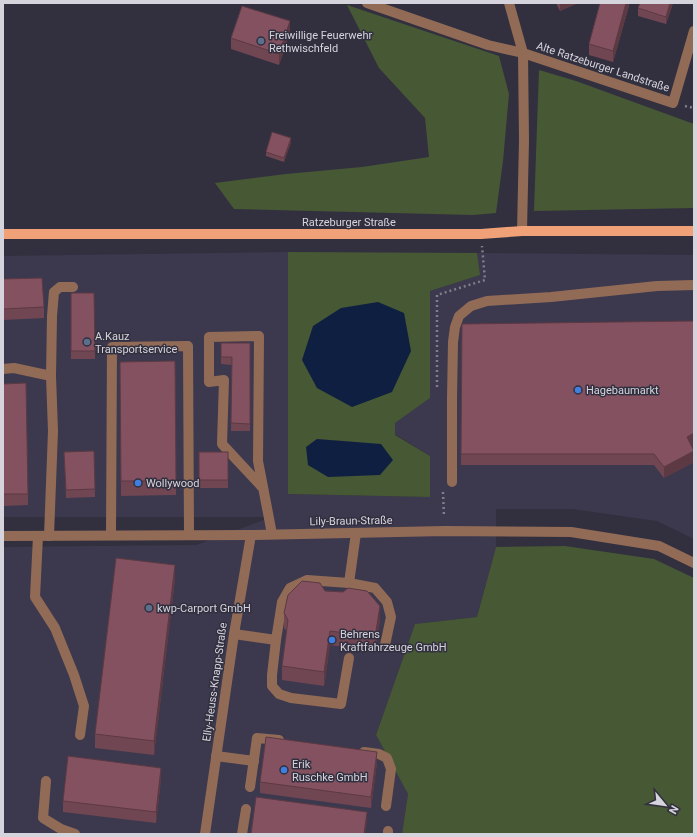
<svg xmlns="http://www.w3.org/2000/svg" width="697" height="837" font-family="Roboto,sans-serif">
  <rect width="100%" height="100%" fill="#32303f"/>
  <polygon fill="#3c394e" points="288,252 288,494 430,497 430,456 395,434 395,423 430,398 430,291 479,275 477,253 694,255 694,539 657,521 572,509 496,509 496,547 477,617 415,624 376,735 408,794 402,834 3,834 3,547 196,545 272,517 3,517 3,256"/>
  <g fill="#475834">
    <polygon points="347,5 499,56 509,94 503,161 496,213 473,215 234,209 215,183 286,174 362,167 429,157 425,118 379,68"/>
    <polygon points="539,70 576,81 694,124 694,208 534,211"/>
    <polygon points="288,252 477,253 480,275 430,291 430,398 395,423 395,435 430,456 430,497 288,494"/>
    <polygon points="565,546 654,559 694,578 694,834 402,834 408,794 376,735 415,624 477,617 496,547"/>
  </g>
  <g fill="#0f1f42">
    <polygon points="378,302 404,313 411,351 392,392 352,407 317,388 302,360 313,326 341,308"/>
    <polygon points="317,439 381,444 393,460 380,475 328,477 308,465 306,447"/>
  </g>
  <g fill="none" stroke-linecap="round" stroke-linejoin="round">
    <g stroke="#7f7e8a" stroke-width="2.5" stroke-dasharray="2 3" stroke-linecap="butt">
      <polyline points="685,106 694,108"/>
      <polyline points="437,387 437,295 485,280 482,246"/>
      <polyline points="443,492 444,517"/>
    </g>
    <g stroke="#926b57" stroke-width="10">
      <polyline points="367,3 488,45 523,53 524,140 522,231"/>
      <polyline points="509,3 523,53 673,103 694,31"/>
      <polyline points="3,369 14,368 51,376 53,431 49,536"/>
      <polyline points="51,376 52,316 54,292 60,287 73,287"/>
      <polyline points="452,482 452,398 453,342 455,327 459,316 471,306 487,301 551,297 657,286 694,285"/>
      <polyline points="263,488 222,444 224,380 209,382 209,337 259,336 258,461 272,534"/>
      <polyline points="111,535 112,347 188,346 189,534"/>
      <polyline points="3,536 251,535 445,531 571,532 659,546 694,563"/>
      <polyline points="38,536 35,597 55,628 74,675 84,706 80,735"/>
      <polyline points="349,583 375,588 387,602 391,617 385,645"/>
      <polyline points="234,634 276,640 282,602 290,588 307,580 349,583 356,533"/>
      <polyline points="276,640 272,675 272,686 279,694 291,698 341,704 349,658"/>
      <polyline points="364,752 379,754 387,758 391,769 386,806"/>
      <polyline points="216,756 254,761"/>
      <polyline points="46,781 43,818 61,829 75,834"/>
      <polyline points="250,787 257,738 279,740"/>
      <polyline points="205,834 234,634 251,535"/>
      <polyline points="242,834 246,809"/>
      <polyline points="388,834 388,831"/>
    </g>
    <polyline stroke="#f0a177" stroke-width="10" points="3,234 481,234 522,231 694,231"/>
  </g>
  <g fill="#714653">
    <polygon points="556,3 578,3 560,11"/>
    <polygon points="629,3 629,6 613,62 589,55 589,44"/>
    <polygon points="673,3 666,24 638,16 638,8"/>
    <polygon points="290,32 279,65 231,49 231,38"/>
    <polygon points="291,142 284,162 266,156 266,152"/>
    <polygon points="3,279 44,307 44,318 3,320"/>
    <polygon points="71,293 94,293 95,359 71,359"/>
    <polygon points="694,321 694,445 691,446 694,462 664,478 654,465 461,465 462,324"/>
    <polygon points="221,343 250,343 250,431 231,431 232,365 221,364"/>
    <polygon points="175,361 176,495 121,496 120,362"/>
    <polygon points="3,384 28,494 28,505 3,506"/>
    <polygon points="94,451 95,497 66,498 64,452"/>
    <rect x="199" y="452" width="29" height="36"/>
    <polygon points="175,579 154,755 95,748 95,734"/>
    <polygon points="325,591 380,620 375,651 330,645 324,686 282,680 282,666 287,631 284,628 284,613"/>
    <polygon points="377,763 371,808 260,793 260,782"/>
    <polygon points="161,779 156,823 63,812 63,801"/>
  </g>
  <g fill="#5c3943">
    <polygon points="560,3 578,3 560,11"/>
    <polygon points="626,3 629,3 629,6 613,62 613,51"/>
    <polygon points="670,3 673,3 666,24 666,17"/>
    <polygon points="290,21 290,32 279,65 279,54"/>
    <polygon points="291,138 291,142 284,162 284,158"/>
    <polygon points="694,433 694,445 687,448 687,437"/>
    <polygon points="694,451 694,462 664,478 664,467"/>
    <polygon points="175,565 175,579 154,755 154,741"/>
    <polygon points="380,606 380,620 375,651 375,637"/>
    <polygon points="330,631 330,645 324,686 324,672"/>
    <polygon points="377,752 377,763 371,808 371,797"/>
    <polygon points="161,768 161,779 156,823 156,812"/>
    <polygon points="367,812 367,823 365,834 364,834"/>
  </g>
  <g fill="#835160" stroke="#5c3943">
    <polygon points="600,3 626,3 613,51 589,44"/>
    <polygon points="640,3 670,3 666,17 638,8"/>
    <polygon points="242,6 290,21 279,54 231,38"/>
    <polygon points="272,132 291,138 284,158 266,152"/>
    <polygon points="42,278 44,307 3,309 3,279"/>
    <polygon points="71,293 94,293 95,351 71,351"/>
    <polygon points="694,321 694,433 687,437 694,451 664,467 654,454 461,454 462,324"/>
    <polygon points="221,343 250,343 250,424 231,423 232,357 221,357"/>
    <polygon points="175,361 176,481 121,481 120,362"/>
    <polygon points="26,383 28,494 3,494 3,384"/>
    <polygon points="94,451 95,489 66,490 64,452"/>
    <rect x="199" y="452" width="29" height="28"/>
    <polygon points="116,558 175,565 154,741 95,734"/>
    <polygon points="302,581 320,583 325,591 343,592 348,588 367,591 380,606 375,637 330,631 324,672 282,666 288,620 284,613 288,595"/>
    <polygon points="266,737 377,752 371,797 260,782"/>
    <polygon points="68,756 161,768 156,812 63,801"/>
    <polygon points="256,797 367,812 364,834 251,834"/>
  </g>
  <g fill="#5c6f8a" stroke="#32303f" stroke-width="1.5">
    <circle cx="261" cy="41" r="4"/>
    <circle cx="87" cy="342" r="4"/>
    <circle cx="149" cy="608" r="4"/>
  </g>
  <g fill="#3f7fe0" stroke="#32303f" stroke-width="1.5">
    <circle cx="578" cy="390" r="4"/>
    <circle cx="138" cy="483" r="4"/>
    <circle cx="332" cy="640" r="4"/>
    <circle cx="284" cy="770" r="4"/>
  </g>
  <g text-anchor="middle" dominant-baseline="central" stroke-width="3" stroke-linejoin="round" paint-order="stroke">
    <g font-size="11" fill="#d5d4dd" stroke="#32303f" text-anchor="start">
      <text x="269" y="35">Freiwillige Feuerwehr<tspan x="269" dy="13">Rethwischfeld</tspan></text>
      <text x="95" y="336">A.Kauz<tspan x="95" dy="13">Transportservice</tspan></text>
      <text x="586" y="390">Hagebaumarkt</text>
      <text x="146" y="483">Wollywood</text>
      <text x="157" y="608">kwp-Carport GmbH</text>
      <text x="340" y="634">Behrens<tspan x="340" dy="13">Kraftfahrzeuge GmbH</tspan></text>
      <text x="292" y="764">Erik<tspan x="292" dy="13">Ruschke GmbH</tspan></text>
    </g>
    <g font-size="11" fill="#d5d4dd" stroke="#32303f">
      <text transform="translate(603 67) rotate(18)">Alte Ratzeburger Landstraße</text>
      <text x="349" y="222">Ratzeburger Straße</text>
      <text transform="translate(351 521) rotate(-1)">Lily-Braun-Straße</text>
      <text transform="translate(215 682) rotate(-82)">Elly-Heuss-Knapp-Straße</text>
    </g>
  </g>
  <rect width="697" height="837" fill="none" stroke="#d5d4dd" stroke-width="8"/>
  <g transform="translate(665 805) rotate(119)" stroke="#32303f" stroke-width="3" paint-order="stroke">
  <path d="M0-3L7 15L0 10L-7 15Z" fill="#d5d4dd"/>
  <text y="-6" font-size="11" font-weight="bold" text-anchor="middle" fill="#d5d4dd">N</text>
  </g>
</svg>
